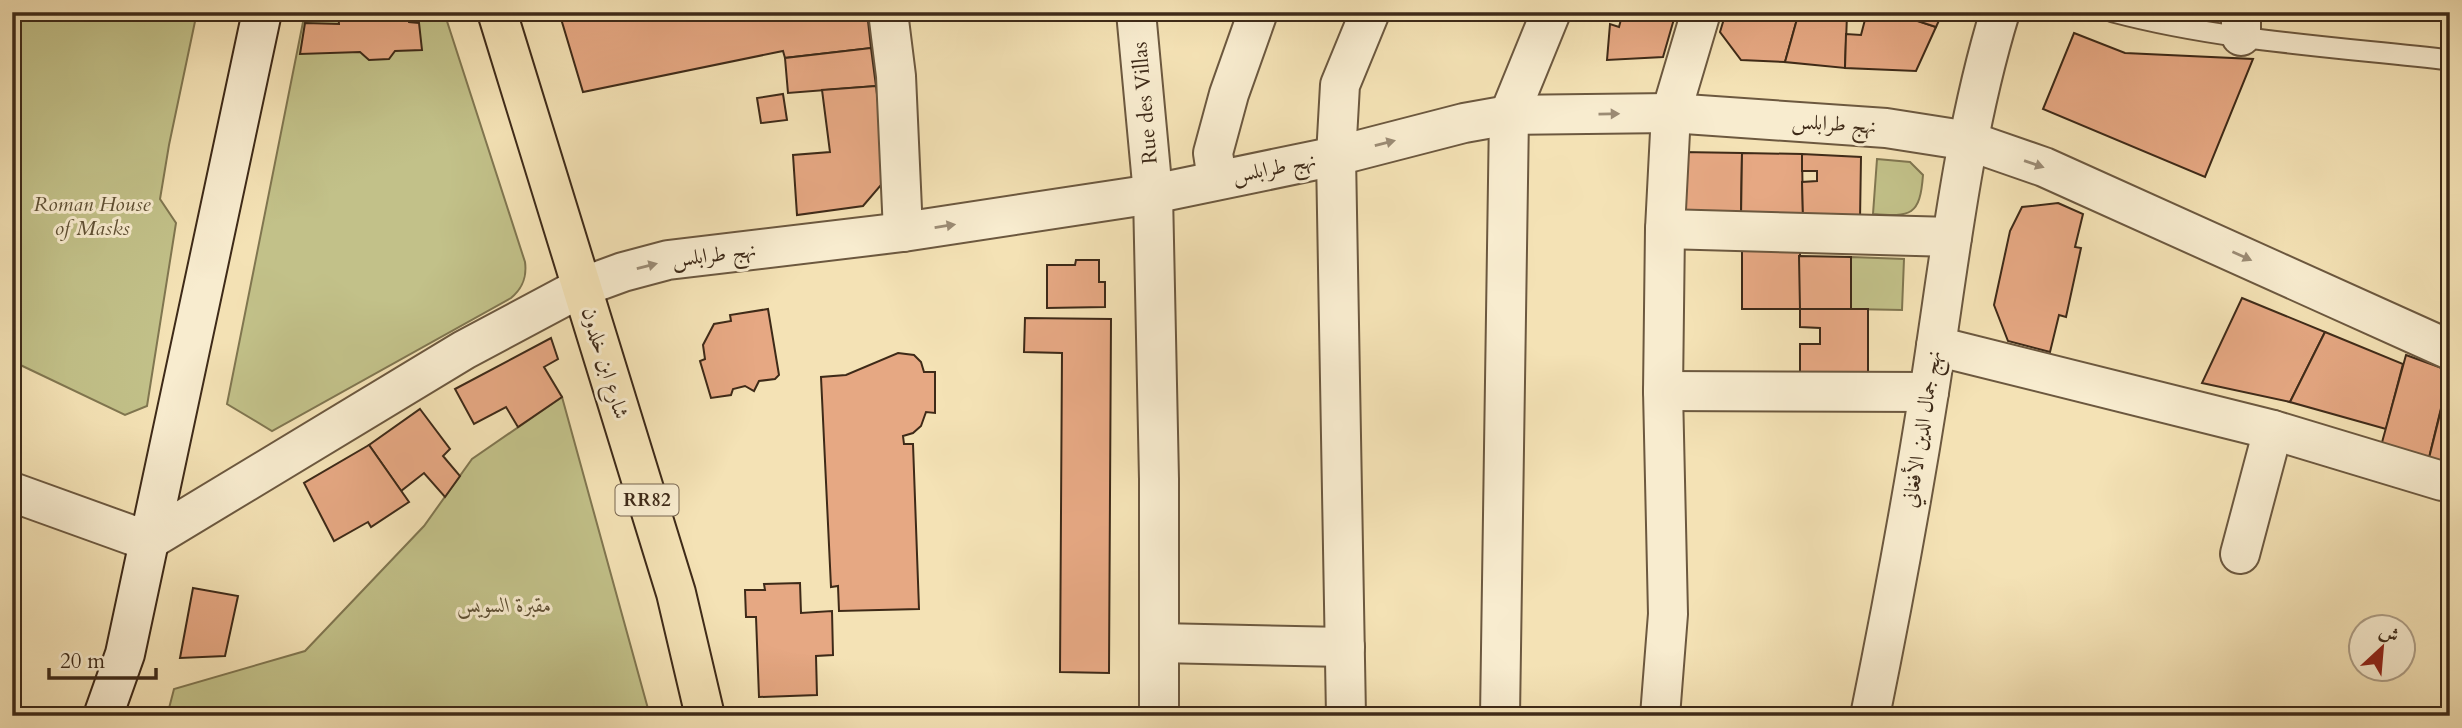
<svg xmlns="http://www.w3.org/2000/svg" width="2462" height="728" font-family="Cardo,Amiri,serif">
  <rect width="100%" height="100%" fill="#f4e2b5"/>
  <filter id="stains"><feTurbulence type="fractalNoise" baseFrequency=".00286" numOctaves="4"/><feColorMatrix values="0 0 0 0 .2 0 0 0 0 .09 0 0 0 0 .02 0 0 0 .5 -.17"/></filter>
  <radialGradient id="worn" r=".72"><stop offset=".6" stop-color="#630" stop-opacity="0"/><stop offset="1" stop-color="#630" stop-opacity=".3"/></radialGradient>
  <g fill="#c2c189" stroke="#807650" stroke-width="2">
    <polygon points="12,12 197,12 169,145 160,199 176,223 147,406 125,415 12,361"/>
    <path d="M305,12h139l81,250c2,15 -2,26 -14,36l-239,133 -45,-27z"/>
    <path d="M1877,159l33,3 13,13c-3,41 -12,42 -50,39z"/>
    <polygon points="1851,257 1904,259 1902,310 1851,309"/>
    <polygon points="562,397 650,716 167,716 174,689 305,651 424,526 472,459"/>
  </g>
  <g fill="#e6a883" stroke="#3e2a18" stroke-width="2">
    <polygon points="338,12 407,12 409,22 419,23 422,50 395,51 389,59 369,60 360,52 300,54 305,23 339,24"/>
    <polygon points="559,12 758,12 757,15 823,19 823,12 867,12 871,48 785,58 783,51 583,92"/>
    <polygon points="758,12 794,12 793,17 757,15"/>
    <polygon points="1623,12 1676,12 1663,57 1607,60 1610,24 1619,27"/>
    <polygon points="1726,12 1799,12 1785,62 1741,60 1720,32"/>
    <polygon points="1799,12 1839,12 1839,14 1847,15 1845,68 1785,62"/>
    <polygon points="1867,12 1892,12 1936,27 1916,71 1845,68 1846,34 1861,35"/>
    <polygon points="1903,12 1943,12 1936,27 1902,16"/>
    <polygon points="2074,33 2125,53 2253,59 2205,177 2043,109"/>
    <polygon points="871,48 876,86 788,93 785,58"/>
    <polygon points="876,86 887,178 863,206 797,215 793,155 830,152 822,90"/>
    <polygon points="783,94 787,120 761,123 757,98"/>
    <polygon points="1681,152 1742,153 1741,217 1680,216"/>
    <polygon points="1742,153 1802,154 1803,218 1741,217"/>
    <polygon points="1802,154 1861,157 1860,220 1803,218 1802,182 1817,181 1817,171 1802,171"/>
    <polygon points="2058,203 2083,214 2075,247 2081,248 2066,317 2059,315 2050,352 2008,341 1994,305 2010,231 2022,207"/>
    <rect x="1742" y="247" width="58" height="62"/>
    <polygon points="1799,256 1851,257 1851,309 1800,309"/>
    <polygon points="1076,260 1099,260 1099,282 1105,282 1105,307 1047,308 1047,265 1075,265"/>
    <polygon points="2242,298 2325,332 2290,402 2202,383"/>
    <polygon points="768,309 779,375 775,379 759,381 754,391 745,386 733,389 731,395 711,398 700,361 705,359 703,345 714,324 731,321 730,315"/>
    <polygon points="1800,309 1868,309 1868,372 1800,372 1800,344 1820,344 1820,328 1800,327"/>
    <polygon points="1025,318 1111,319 1109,673 1060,672 1062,353 1024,352"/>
    <polygon points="2325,332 2403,364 2386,429 2290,402"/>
    <polygon points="551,338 558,359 544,367 562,397 518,427 506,407 474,424 455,389"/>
    <polygon points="898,353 914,355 921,362 924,372 935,372 935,413 926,412 921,426 913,433 903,436 904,444 913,444 919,609 839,611 838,586 831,587 821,377 846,375"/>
    <polygon points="2406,355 2450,371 2428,462 2381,446"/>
    <polygon points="2450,374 2450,465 2428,462"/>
    <polygon points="420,409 450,449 443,456 460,476 445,497 424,473 401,491 369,445"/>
    <polygon points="369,445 409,502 371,527 368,522 334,541 304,483"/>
    <polygon points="800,583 801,613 832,611 833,655 816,656 817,695 759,697 756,617 746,617 745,590 765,590 764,584"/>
    <polygon points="193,588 238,596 225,656 180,658"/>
    <rect x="1010" y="707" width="115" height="9"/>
    <rect x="792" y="712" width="84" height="4"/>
    <rect x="897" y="712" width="56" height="4"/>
    <rect x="953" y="712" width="57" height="4"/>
  </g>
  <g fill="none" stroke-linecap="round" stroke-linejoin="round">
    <defs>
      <path id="lane" d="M2113,12c109,29 225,35 337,48"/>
      <g id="street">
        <polyline points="888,12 896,76 903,232"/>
        <polyline points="1136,12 1153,194 1159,479 1159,716"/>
        <polyline points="2241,12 2241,36"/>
        <polyline points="1217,179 1213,153 1229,94 1258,12"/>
        <polyline points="1665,229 1952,237"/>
        <polyline points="1936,346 2273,430 2442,481"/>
        <polyline points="1663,391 1929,392"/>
        <polyline points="12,492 148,541 464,350 582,287 623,272 668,260 903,232 1153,194 1336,156 1464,123 1509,115 1671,113 1886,128 1969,141 2044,167 2450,350"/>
        <polyline points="2240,554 2273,430"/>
        <polyline points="1159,643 1345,647"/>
        <polyline points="1346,716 1336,156 1340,85 1370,12"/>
        <polyline points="1500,716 1509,115 1551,12"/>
        <polyline points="1660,716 1668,614 1663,391 1665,229 1671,113 1701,12"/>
        <path d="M1870,716c22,-108 42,-216 59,-324 20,-127 33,-256 71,-380"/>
      </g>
      <polyline id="secondary" points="103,716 125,654 262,12"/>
      <polyline id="primary" points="497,12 676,593 705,716"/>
    </defs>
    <use href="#lane" stroke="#6c583f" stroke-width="23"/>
    <use href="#street" stroke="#6c583f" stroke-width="42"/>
    <use href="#secondary" stroke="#3e2a18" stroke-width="42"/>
    <use href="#primary" stroke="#3e2a18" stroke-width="42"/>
    <use href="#lane" stroke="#f8eccf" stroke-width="19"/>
    <use href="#street" stroke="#f8eccf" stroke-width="38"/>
    <use href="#secondary" stroke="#f8eccf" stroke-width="38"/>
    <use href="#primary" stroke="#f4e2b5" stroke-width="38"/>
  </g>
  <defs><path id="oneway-solid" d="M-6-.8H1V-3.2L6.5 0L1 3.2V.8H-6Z" transform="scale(1.75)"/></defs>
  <g fill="#9b8b74">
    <use href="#oneway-solid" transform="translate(1609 114) rotate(-1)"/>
    <use href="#oneway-solid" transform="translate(1385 143) rotate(-14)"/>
    <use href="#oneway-solid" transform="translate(2034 164) rotate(19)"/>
    <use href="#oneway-solid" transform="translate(945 226) rotate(-9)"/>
    <use href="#oneway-solid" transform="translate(2242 256) rotate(24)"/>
    <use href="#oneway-solid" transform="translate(647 266) rotate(-14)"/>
  </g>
  <g text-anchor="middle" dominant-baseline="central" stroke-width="6" stroke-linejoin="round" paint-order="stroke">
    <rect fill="#f8eccf" stroke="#76644f" stroke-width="2" x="615.5" y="484.5" width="63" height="31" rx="5"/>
    <g font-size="19" font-weight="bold" fill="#3e2a18">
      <text x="647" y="500">RR82</text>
    </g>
    <g font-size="21" fill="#3e2a18" stroke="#f8eccf">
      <text transform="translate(1145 103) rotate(-95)">Rue des Villas</text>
      <text transform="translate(1834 124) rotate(4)">نهج طرابلس</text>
      <text transform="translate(1274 168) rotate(-11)">نهج طرابلس</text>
      <text transform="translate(714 255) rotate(-7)">نهج طرابلس</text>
      <text transform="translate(605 363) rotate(73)">شارع ابن خلدون</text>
      <text transform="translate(1922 429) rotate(-81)">نهج جمال الدين الأفغاني</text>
    </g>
    <g font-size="21" font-style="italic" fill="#5f5034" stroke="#f8eccf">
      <text x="92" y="204">Roman House<tspan x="92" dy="24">of Masks</tspan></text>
      <text x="504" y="605">مقبرة السويس</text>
    </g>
  </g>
  <rect width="2462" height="728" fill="none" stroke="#f4e2b5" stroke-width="42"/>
  <rect x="14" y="14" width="2434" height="700" fill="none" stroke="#3e2a18" stroke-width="3.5"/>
  <rect x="21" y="21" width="2420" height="686" fill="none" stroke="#3e2a18" stroke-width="2"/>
  <g transform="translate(2382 648) rotate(26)"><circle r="33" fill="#f8eccf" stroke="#ae9e86" stroke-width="2"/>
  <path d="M0-5L12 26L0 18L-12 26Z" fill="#8f2418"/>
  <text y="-10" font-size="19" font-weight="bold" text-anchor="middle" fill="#3e2a18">ش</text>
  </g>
  <path d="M49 668v10h107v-10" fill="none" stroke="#3e2a18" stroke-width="3.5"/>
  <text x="60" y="668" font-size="21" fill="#3e2a18" stroke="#f8eccf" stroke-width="5" paint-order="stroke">20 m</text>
  <rect width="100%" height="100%" filter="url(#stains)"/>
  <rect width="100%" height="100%" fill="url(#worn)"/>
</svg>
